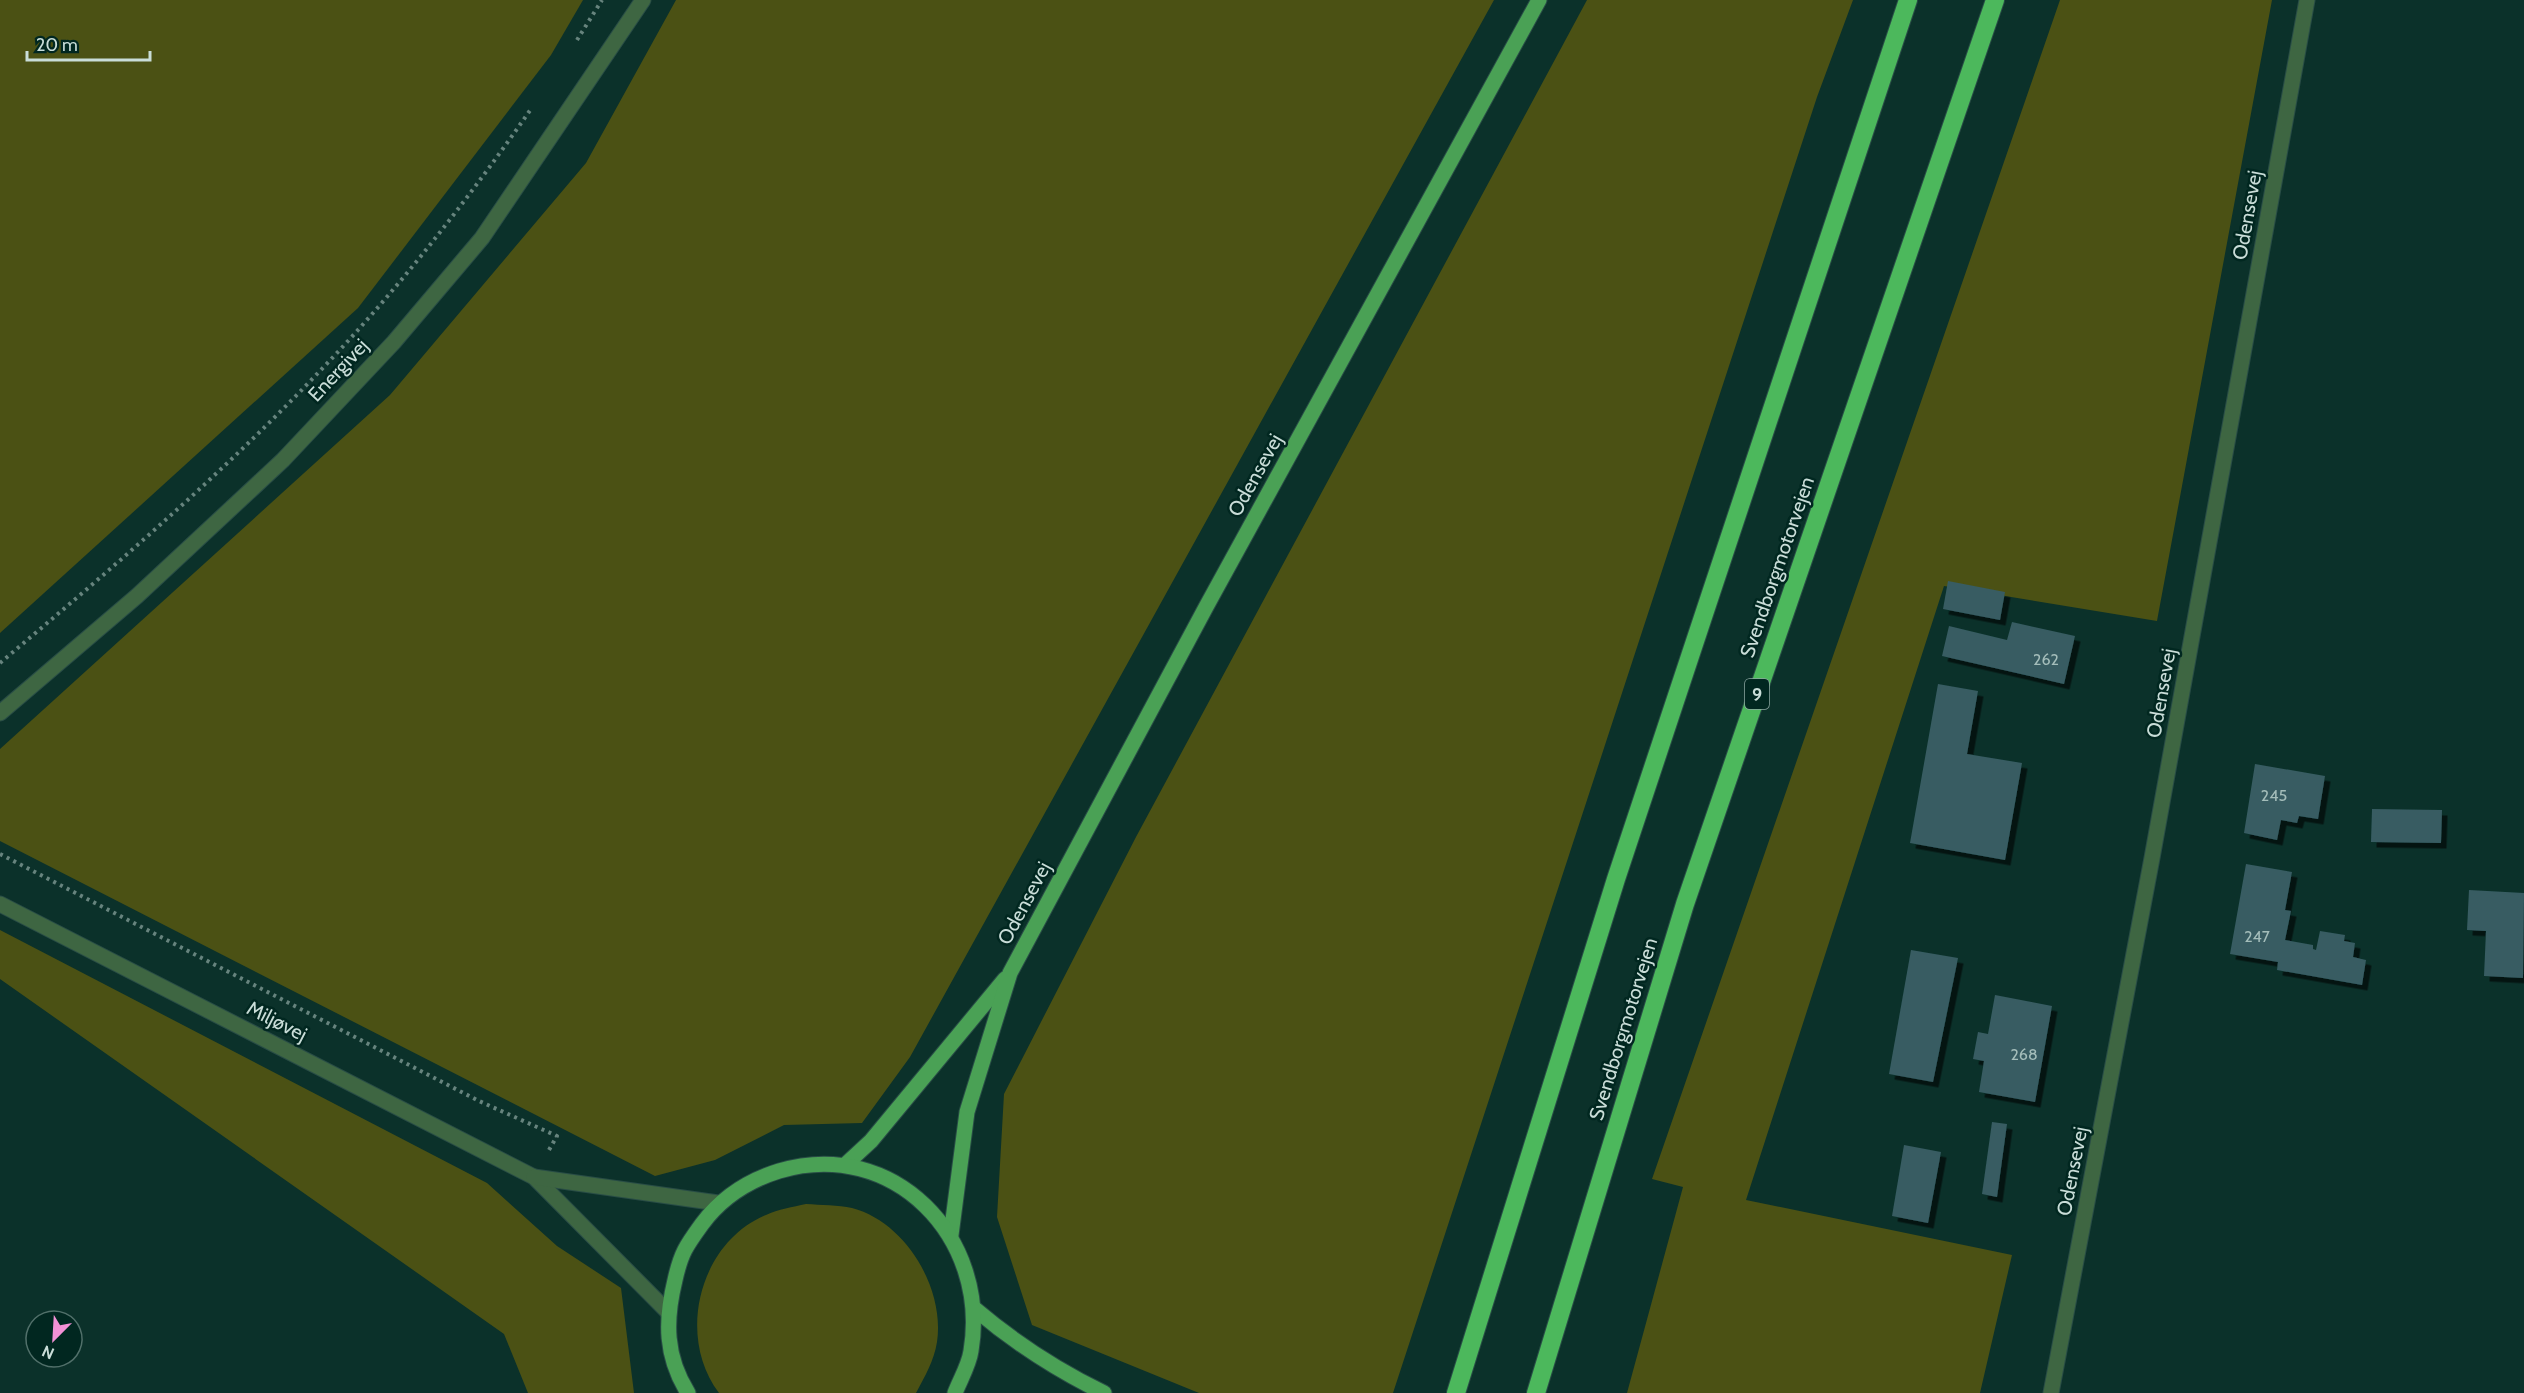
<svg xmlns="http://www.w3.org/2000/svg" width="2524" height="1393" font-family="Cabin,sans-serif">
  <defs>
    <filter id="shadow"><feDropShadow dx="5.5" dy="5.5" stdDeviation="0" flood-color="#0009"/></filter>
  </defs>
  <rect width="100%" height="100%" fill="#0b312a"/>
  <g fill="#4b5114">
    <polygon points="0,0 583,0 551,55 358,308 0,633"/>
    <polygon points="676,0 1494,0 910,1057 862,1123 784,1125 715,1160 655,1176 0,841 0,749 390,395 586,163"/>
    <polygon points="1587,0 1853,0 1817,97 1393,1393 1199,1393 1032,1325 997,1217 1004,1094 1136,837"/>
    <polygon points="2060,0 2272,0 2157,621 1944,586 1746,1200 2012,1255 1980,1393 1627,1393 1683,1187 1652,1179"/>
    <polygon points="0,930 487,1183 557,1246 621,1288 634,1393 528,1393 504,1334 0,979"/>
    <path d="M806,1204c15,1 32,1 46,4 54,14 93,81 85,134 -3,19 -12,34 -21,51h-197c-43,-57 -20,-150 47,-178 12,-6 27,-8 40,-11z"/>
  </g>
  <g fill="#375c62" filter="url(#shadow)">
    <polygon points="1948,581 2005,592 2000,620 1943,609"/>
    <polygon points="2012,622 2075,636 2064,684 1942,656 1949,626 2007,640"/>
    <polygon points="1938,684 1978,691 1967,754 2022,763 2005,860 1910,843"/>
    <polygon points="2255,764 2325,776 2318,819 2299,816 2297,823 2281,820 2277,840 2244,833"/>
    <polygon points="2372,809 2442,810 2441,843 2371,842"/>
    <polygon points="2246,864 2292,872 2285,910 2291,911 2285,940 2313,945 2313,949 2316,950 2320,931 2345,935 2344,941 2355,943 2353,957 2366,960 2362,985 2277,970 2278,962 2230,954"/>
    <polygon points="2469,890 2524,893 2523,978 2484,976 2486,931 2467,930"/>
    <polygon points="1911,950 1958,958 1933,1082 1889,1074"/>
    <polygon points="1995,995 2052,1006 2035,1102 1979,1092 1984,1061 1973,1059 1978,1032 1988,1034"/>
    <polygon points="1992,1122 2007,1124 1997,1197 1982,1194"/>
    <polygon points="1904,1145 1941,1152 1928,1223 1892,1216"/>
  </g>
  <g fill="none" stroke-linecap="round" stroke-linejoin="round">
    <defs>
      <g id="minor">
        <polyline points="0,713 137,596 283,460 394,342 482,238 643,0"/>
        <polyline points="0,904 534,1177 667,1311"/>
        <polyline points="534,1177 718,1203"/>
        <polyline points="2051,1393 2152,858 2307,0"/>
      </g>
      <g id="major">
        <polyline points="845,1165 871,1141 1005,979"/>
        <polyline points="951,1235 967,1112 1010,973 1206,607 1539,0"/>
        <path d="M975,1309c40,34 82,61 129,84"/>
        <path d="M688,1393c-23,-37 -23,-72 -13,-113 6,-27 11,-34 27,-56 20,-27 45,-43 77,-53 114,-34 211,66 192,180 -2,14 -11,29 -16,42"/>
      </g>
      <g id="highway">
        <polyline points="1456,1393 1616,879 1908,0"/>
        <polyline points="1536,1393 1685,904 1995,0"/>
      </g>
    </defs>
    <use href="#minor" stroke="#294d46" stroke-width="17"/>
    <use href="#major" stroke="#294d46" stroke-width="17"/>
    <use href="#highway" stroke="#294d46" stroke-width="20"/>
    <g stroke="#67847e" stroke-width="4" stroke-dasharray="3 4.5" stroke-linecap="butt">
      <polyline points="577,40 602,0"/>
      <path d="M0,663c109,-92 219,-186 318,-290 78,-81 149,-172 213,-264"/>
      <polyline points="0,854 479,1101 557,1136 549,1150"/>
    </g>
    <use href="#minor" stroke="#3e6642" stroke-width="15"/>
    <use href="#major" stroke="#4aa155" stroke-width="15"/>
    <use href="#highway" stroke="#4cb85c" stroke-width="18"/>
  </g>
  <g text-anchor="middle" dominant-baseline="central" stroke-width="5" stroke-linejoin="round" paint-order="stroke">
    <g font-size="16" fill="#a4bdba">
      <text x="2046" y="659">262</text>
      <text x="2274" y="795">245</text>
      <text x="2257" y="936">247</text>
      <text x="2024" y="1054">268</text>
    </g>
    <rect fill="#012720" stroke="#8da6a1" stroke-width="1.5" x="1745" y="679" width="24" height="30" rx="4.5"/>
    <g font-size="18" font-weight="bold" fill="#c9ddd8">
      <text x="1757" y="694">9</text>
    </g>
    <g font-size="20" fill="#c9ddd8" stroke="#012720">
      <text transform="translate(2247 215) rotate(-80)">Odensevej</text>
      <text transform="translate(338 370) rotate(-47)">Energivej</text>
      <text transform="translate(1255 475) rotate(-61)">Odensevej</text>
      <text transform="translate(1777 567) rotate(-71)">Svendborgmotorvejen</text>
      <text transform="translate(2161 693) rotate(-80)">Odensevej</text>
      <text transform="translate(1024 903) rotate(-62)">Odensevej</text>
      <text transform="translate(277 1021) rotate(27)">Miljøvej</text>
      <text transform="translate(1623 1029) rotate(-73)">Svendborgmotorvejen</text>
      <text transform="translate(2072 1171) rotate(-79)">Odensevej</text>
    </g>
  </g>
  <g transform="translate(54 1339) rotate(204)"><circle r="28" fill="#012720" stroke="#51706a" stroke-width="1.5"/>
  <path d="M0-4.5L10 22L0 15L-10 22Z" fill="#f391d6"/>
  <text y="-9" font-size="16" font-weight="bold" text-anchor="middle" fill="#c9ddd8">N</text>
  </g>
  <path d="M27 51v9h123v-9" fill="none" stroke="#c9ddd8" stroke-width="3"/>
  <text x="36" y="51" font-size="18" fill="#c9ddd8" stroke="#012720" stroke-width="4.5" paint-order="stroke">20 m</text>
</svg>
